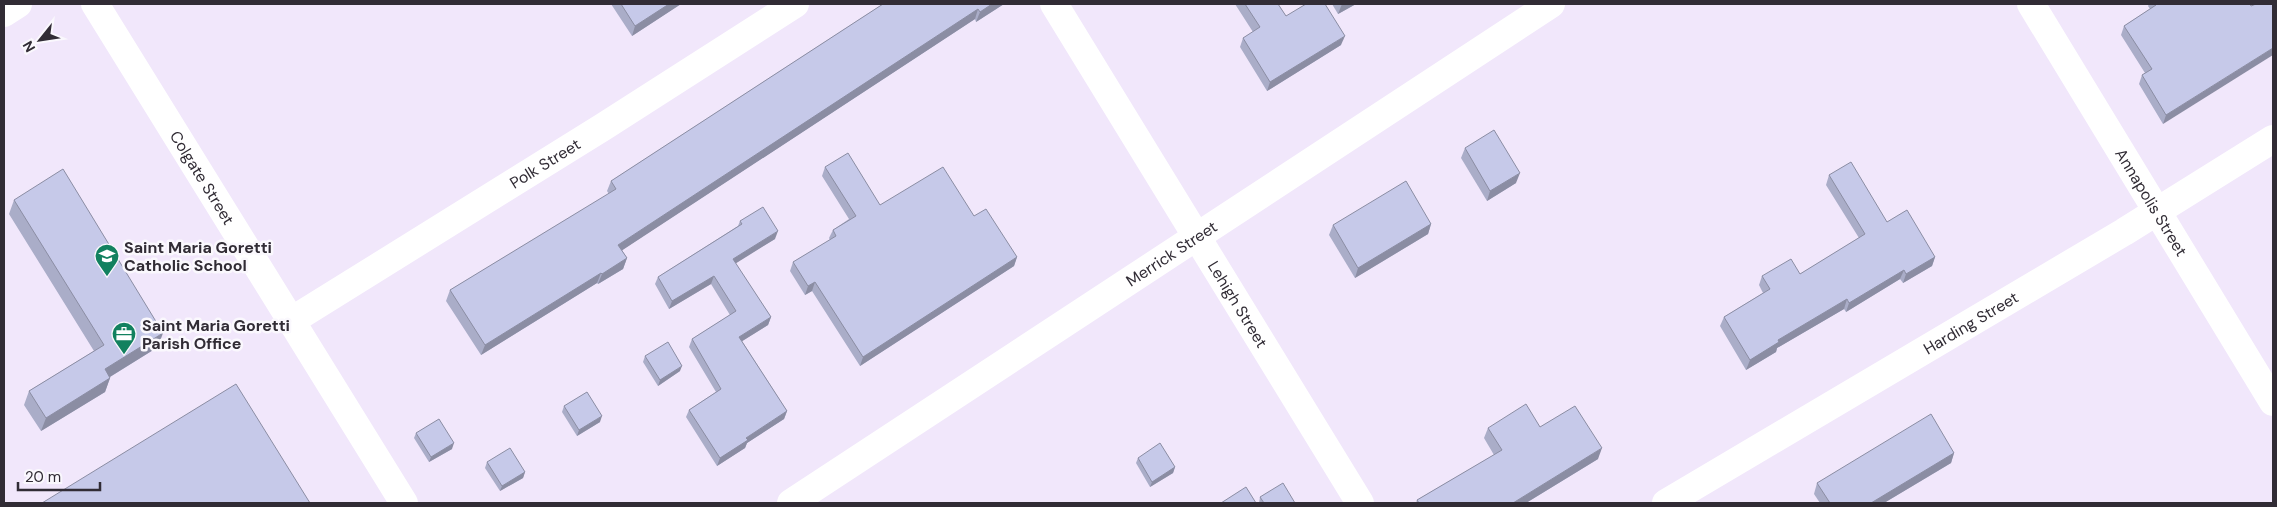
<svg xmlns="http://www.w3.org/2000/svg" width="2277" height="507" font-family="'DM Sans',sans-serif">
  <rect width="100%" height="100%" fill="#f1e7fb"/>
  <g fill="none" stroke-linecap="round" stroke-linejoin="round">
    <g stroke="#fff" stroke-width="28">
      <path id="s1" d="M95,4l309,499"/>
      <path id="s2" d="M1054,4l306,499"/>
      <polyline points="4,13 18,4"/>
      <path id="s3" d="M291,321l312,-194 192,-123"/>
      <path id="s4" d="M791,503l760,-499"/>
      <path id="s5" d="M1666,503l458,-271 149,-93"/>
    </g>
    <path stroke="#fff" stroke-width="28" id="s6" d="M2031,4l242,398"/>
  </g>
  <g fill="#aaadc8">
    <polygon points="611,4 681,4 632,36"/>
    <polygon points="883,4 1004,4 976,22 975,19 622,250 627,258 623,269 598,284 597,283 481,355 446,301 450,290 609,194 607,191 611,181"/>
    <polygon points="1235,4 1278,4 1286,16 1341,45 1267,91 1240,47 1243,38 1253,32"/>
    <polygon points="1332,4 1356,4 1338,14"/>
    <polygon points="2149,4 2250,4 2251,6 2163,124 2139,84 2142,75 2145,73 2121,35 2124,26 2150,9 2148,6"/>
    <polygon points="1465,148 1516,183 1487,201 1461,158"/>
    <polygon points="825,167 880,205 974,216 1017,257 1014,266 860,366 812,291 805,295 790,271 793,262 830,240 829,238 833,230 849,219 822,176"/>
    <polygon points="1829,175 1887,222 1935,257 1932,266 1903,283 1900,279 1846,312 1844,309 1777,348 1776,352 1746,370 1720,326 1724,317 1763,293 1759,285 1762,276 1800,274 1859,238 1826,185"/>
    <polygon points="14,200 158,347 110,377 110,378 105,392 41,431 24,405 29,391 94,351 9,214"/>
    <polygon points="740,221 775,239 735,263 771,317 768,325 742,341 787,411 784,419 747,443 745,448 717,466 686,417 689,410 716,392 689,347 692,339 730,315 711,284 669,309 655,284 658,277 738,226"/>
    <polygon points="1431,224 1428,234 1355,278 1329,235 1333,225"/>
    <polygon points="645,356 680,371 658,386 643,362"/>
    <polygon points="564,406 600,422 577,436 562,412"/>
    <polygon points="1540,427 1598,459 1526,503 1416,503 1417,500 1494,455 1484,438 1488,428"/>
    <polygon points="416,433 452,449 429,462 414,438"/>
    <polygon points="1954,453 1951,463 1884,503 1820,503 1814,494 1817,483"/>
    <polygon points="1138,458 1175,467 1173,473 1150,487 1136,463"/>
    <polygon points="487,462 525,472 523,478 500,491 485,468"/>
    <polygon points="1260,497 1295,503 1259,503"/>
  </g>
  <g fill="#8b8da3">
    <polygon points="669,4 681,4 632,36 635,26"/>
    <polygon points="992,4 1004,4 976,22 980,12"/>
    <polygon points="1342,4 1356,4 1338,14"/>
    <polygon points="978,9 975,19 615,255 618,245"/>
    <polygon points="1345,36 1341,45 1267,91 1270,82"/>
    <polygon points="2273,48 2273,55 2163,124 2166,115"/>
    <polygon points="1520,173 1516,183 1487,201 1490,191"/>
    <polygon points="1431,224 1428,234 1355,278 1358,268"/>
    <polygon points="778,231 775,239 730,267 733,259"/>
    <polygon points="1017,257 1014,266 860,366 863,357"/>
    <polygon points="1935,257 1932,266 1903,283 1906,274"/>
    <polygon points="627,258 623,269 598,284 602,274"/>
    <polygon points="1904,270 1900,279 1846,312 1849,303"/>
    <polygon points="601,273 597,283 481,355 485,345"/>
    <polygon points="714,276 711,284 669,309 672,301"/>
    <polygon points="815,282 812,291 805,295 808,286"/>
    <polygon points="1847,299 1844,309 1777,348 1776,352 1746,370 1750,360 1778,340"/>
    <polygon points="771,317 768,325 736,345 739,337"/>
    <polygon points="163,333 158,347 100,383 105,369"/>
    <polygon points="682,366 680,371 658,386 660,380"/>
    <polygon points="110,378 105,392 41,431 46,418"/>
    <polygon points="787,411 784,419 747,443 745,448 717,466 720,458 746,438"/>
    <polygon points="602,416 600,422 577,436 579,430"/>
    <polygon points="454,443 452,449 429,462 431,457"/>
    <polygon points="1602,448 1598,459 1526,503 1513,503"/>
    <polygon points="1954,453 1951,463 1884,503 1871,503"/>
    <polygon points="1175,467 1173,473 1150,487 1152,482"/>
    <polygon points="525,472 523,478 500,491 502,486"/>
  </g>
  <g fill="#c6c9e9" stroke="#8b8da3">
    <polygon points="621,4 669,4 635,26"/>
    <polygon points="883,4 992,4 980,12 978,9 618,245 627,258 602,274 601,273 485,345 450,290 616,189 611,181"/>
    <polygon points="1245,4 1278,4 1286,16 1306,4 1325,4 1345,36 1270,82 1243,38 1260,27"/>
    <polygon points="2155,4 2250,4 2251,6 2256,4 2273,4 2273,48 2166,115 2142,75 2152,69 2124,26 2156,5"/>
    <polygon points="1494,130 1520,173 1490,191 1465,148"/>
    <polygon points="848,153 880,205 943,167 974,216 986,209 1017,257 863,357 815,282 808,286 793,262 836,236 833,230 856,216 825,167"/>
    <polygon points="1851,162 1887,222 1907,210 1935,257 1906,274 1904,270 1849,303 1847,299 1778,340 1779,342 1750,360 1724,317 1770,289 1762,276 1791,259 1800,274 1865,234 1829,175"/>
    <polygon points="63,169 163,333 105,369 110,378 46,418 29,391 104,345 14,200"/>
    <polygon points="1406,181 1431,224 1358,268 1333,225"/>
    <polygon points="763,207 778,231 733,259 771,317 739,337 787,411 746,438 748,440 720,458 689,410 721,389 692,339 736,311 714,276 672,301 658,277 742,224 740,221"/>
    <polygon points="668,342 682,366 660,380 645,356"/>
    <polygon points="236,384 310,503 42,503"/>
    <polygon points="587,392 602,416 579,430 564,406"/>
    <polygon points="1526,404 1540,427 1575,406 1602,448 1513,503 1419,503 1417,500 1502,450 1488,428"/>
    <polygon points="1931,414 1954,453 1871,503 1830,503 1817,483"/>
    <polygon points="439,419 454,443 431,457 416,433"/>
    <polygon points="1160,443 1175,467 1152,482 1138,458"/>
    <polygon points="510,448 525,472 502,486 487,462"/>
    <polygon points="1283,483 1295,503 1264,503 1260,497"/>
    <polygon points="1246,487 1256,503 1221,503"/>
  </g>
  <defs>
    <symbol id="school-pin" viewBox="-11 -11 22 30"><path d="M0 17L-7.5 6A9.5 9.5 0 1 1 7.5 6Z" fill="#12815f" stroke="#faf8fd"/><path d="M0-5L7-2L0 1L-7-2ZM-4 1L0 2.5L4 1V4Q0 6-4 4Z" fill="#fff"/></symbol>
    <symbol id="office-pin" viewBox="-11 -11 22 30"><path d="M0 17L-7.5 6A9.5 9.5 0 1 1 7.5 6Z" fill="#12815f" stroke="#faf8fd"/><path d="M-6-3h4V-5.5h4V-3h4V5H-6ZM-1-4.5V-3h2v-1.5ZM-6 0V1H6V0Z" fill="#fff"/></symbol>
  </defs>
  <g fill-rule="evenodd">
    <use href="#school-pin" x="93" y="242" width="28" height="38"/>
    <use href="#office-pin" x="110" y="320" width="28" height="38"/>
  </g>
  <g text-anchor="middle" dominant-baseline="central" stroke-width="5" stroke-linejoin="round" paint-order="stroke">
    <g font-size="16" fill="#312c35" stroke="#faf8fd">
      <text stroke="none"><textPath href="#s3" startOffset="299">Polk Street</textPath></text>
      <text stroke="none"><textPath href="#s1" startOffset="204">Colgate Street</textPath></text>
      <text stroke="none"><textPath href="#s6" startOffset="232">Annapolis Street</textPath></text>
      <text stroke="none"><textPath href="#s4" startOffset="455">Merrick Street</textPath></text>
      <text stroke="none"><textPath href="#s2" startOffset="352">Lehigh Street</textPath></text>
      <text stroke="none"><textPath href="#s5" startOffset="354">Harding Street</textPath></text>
    </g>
    <g font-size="16" font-weight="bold" fill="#312c35" stroke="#faf8fd" text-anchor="start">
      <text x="124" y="247">Saint Maria Goretti<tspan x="124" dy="18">Catholic School</tspan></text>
      <text x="142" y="325">Saint Maria Goretti<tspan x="142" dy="18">Parish Office</tspan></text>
    </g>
  </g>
  <rect width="2277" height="507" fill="none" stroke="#312c35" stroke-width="10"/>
  <g transform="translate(40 40) rotate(240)" stroke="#faf8fd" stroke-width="4" paint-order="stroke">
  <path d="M0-4L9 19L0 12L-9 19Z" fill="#312c35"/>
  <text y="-8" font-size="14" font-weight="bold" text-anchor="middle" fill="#312c35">N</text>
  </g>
  <path d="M18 482v8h82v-8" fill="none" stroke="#312c35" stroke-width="2.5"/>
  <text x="25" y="482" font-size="15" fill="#312c35" stroke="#faf8fd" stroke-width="4" paint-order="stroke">20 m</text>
</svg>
